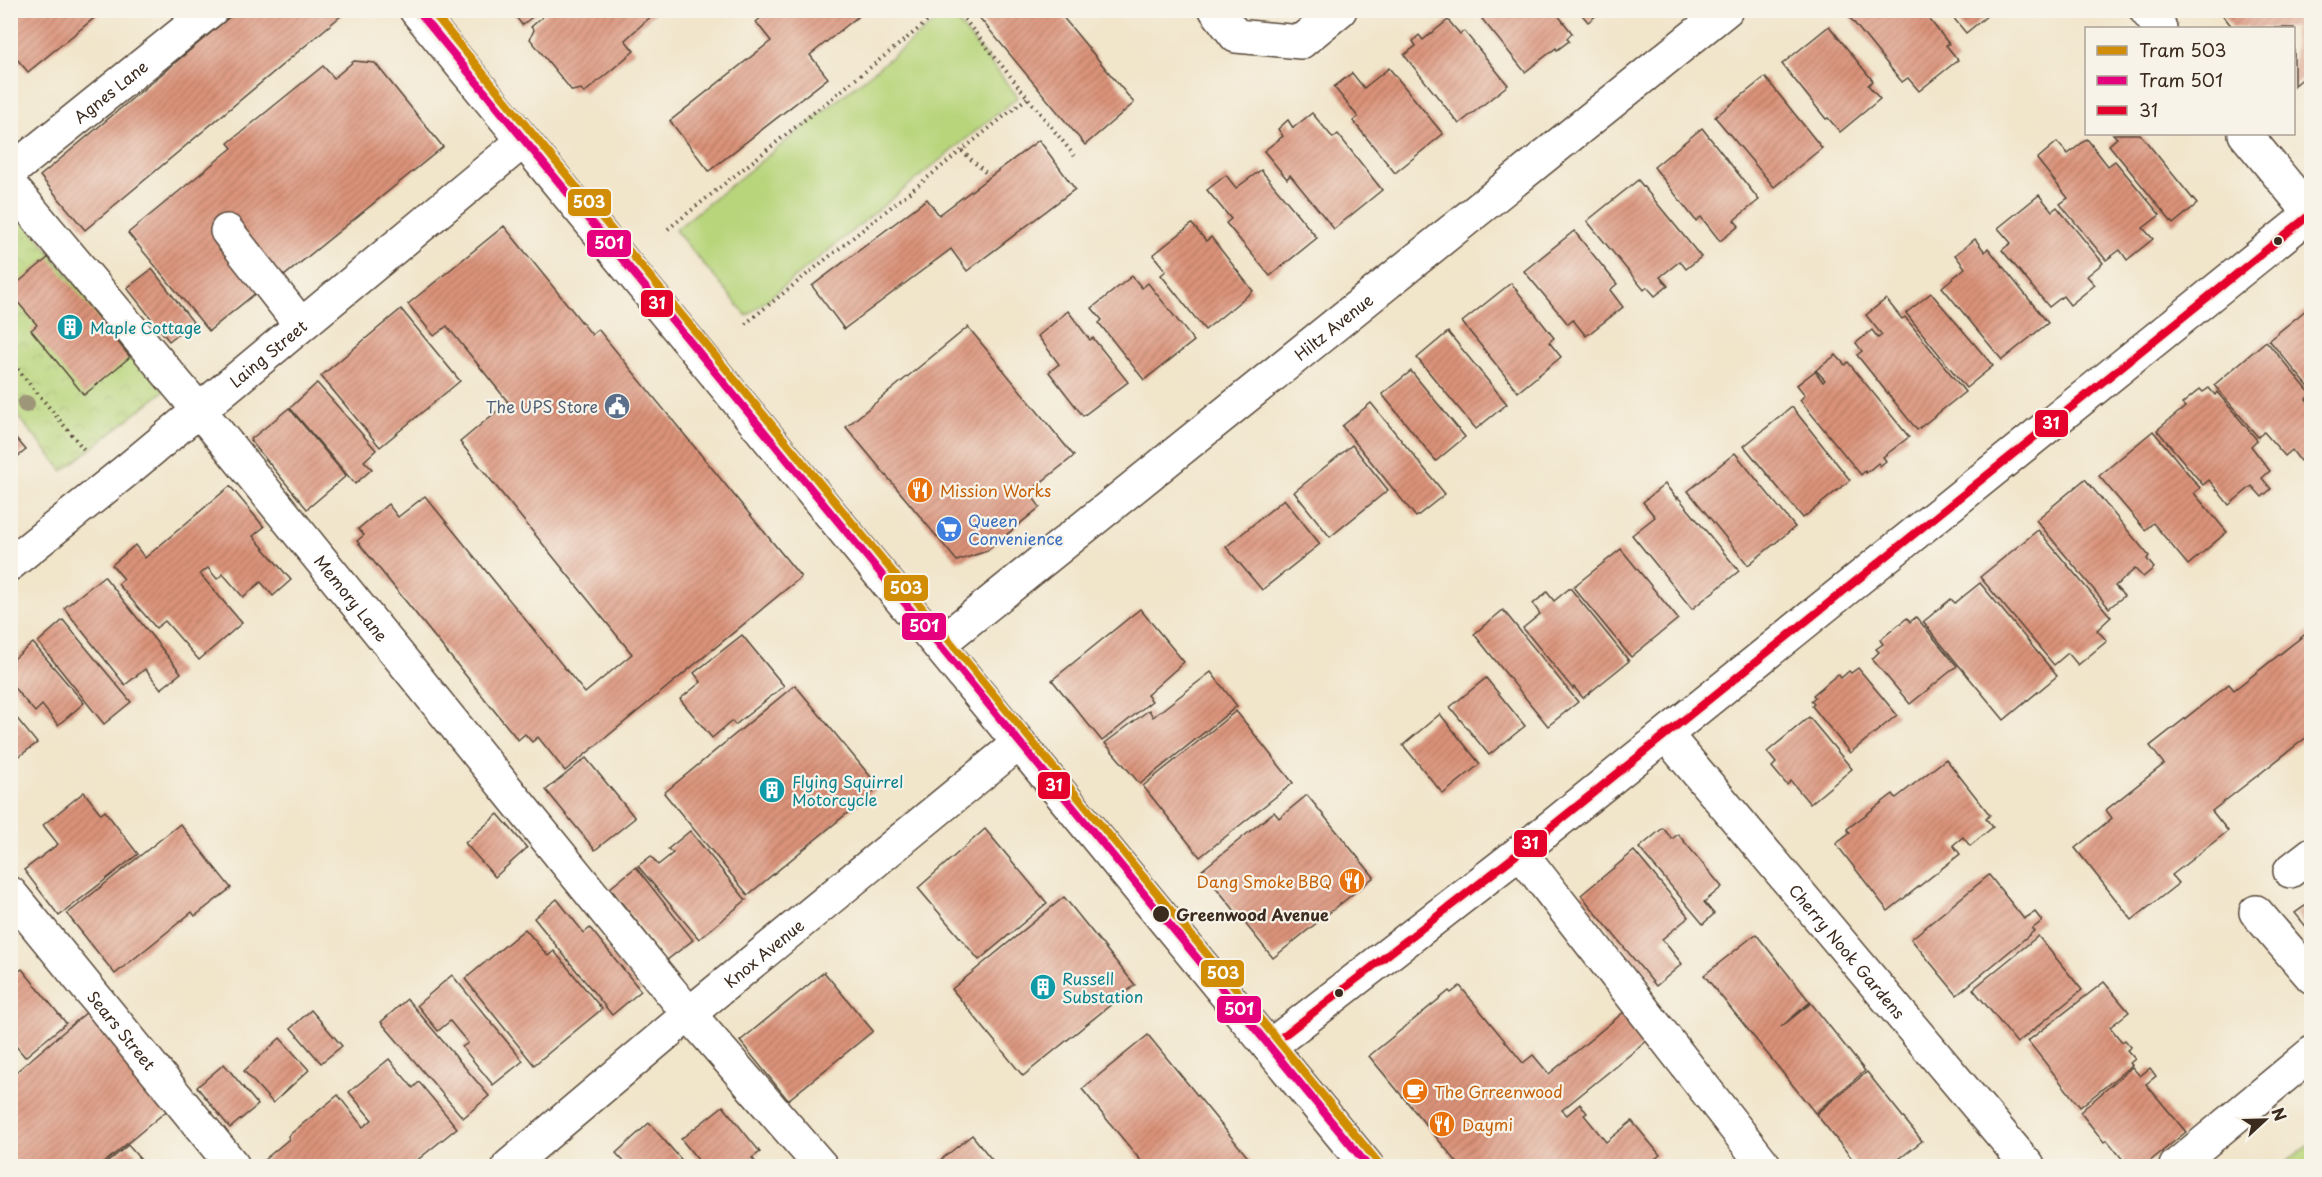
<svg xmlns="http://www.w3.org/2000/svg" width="2322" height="1177" font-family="'Playpen Sans',sans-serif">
  <defs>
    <pattern id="park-crowns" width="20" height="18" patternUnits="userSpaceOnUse" patternTransform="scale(1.5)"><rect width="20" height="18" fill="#b8d57c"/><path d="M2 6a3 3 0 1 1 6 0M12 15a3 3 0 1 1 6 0" fill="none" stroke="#9fb76b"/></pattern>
    <pattern id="building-hatch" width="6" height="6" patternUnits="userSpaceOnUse" patternTransform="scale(1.5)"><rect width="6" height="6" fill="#db937a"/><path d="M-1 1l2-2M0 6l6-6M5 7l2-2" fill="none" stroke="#b37863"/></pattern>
  </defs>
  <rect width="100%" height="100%" fill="#f7f3e8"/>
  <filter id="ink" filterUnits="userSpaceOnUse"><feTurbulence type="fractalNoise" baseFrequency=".0167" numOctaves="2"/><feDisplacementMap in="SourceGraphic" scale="12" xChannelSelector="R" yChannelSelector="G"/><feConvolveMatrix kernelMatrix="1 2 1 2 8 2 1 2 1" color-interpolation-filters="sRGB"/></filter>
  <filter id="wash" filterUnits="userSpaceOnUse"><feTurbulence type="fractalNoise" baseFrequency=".008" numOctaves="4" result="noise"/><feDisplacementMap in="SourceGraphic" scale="24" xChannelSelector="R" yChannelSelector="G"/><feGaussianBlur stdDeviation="1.35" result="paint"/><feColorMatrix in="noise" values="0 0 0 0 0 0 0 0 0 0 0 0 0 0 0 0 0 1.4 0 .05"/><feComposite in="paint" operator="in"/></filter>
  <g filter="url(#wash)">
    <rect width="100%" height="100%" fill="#f1e5ca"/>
    <g fill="#b8d57c" stroke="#7a804d" stroke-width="1.5">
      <polygon points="949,11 1018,97 747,316 675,230"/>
      <polygon points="2311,1143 2311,1166 2281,1166"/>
    </g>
    <polygon fill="url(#park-crowns)" stroke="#7a804d" stroke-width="1.5" points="10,204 164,391 63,471 11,408"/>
    <g id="blocks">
      <g fill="url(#building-hatch)">
        <polygon points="10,10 104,10 28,72 10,51"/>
        <polygon points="238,10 338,10 342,15 85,230 40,176"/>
        <polygon points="511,10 541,10 522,25"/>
        <polygon points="550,10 658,10 625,40 634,51 584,93 581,89 572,91 530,39 534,30 531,27"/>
        <polygon points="770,10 866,10 810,55 828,78 709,171 670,121 771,41 756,22"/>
        <polygon points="973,10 1057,10 1134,103 1085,145"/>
        <polygon points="1480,10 1554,10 1572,33 1567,38 1569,41 1557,50 1556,48 1525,72 1482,19 1484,16"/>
        <polygon points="1578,10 1603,10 1588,22"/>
        <polygon points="1851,10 1922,10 1949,44 1946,45 1958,60 1919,91 1908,78 1902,82 1847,14"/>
        <polygon points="1947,10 1994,10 1966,33"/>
        <polygon points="2224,10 2306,10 2312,17 2312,71 2294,86 2294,28 2233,28 2221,13"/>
        <polygon points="1448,20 1460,34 1464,31 1508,85 1459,124 1404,55 1416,46 1413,41 1419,35 1423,40"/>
        <polygon points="1829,26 1873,81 1868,85 1880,99 1840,132 1828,118 1826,119 1782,64"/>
        <polygon points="354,61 375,63 443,147 279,280 262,288 209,331 128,233 232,148 228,143 323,66 334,78"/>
        <polygon points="1389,68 1443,134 1395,173 1353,121 1358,117 1334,87 1352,73 1364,88"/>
        <polygon points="1765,77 1822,148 1774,187 1715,117"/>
        <polygon points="1312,113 1333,138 1338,134 1382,190 1334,229 1290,175 1287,179 1264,151 1283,136 1278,129 1288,120 1293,128"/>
        <polygon points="1702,128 1759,200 1734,220 1739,226 1720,241 1701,217 1696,221 1654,167"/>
        <polygon points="2113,134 2140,134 2197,204 2173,224 2109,145 2117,138"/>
        <polygon points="2087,139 2108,166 2115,161 2160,215 2143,228 2153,239 2127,260 2120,250 2106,260 2060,204 2068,198 2037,159 2057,142 2068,154"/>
        <polygon points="1039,140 1075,189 967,271 951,249 844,329 812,286 927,199 939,215"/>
        <polygon points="1261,170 1317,238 1270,276 1226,223 1231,219 1207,190 1226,175 1236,188"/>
        <polygon points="1638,180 1701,257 1686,269 1680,261 1660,277 1668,286 1655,296 1647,287 1644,290 1587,221"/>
        <polygon points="2039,195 2052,211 2057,207 2103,263 2087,276 2095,285 2070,305 2063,296 2049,307 2002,250 2011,243 1998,228"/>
        <polygon points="1192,224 1206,241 1211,237 1253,291 1205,330 1161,275 1166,271 1153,255"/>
        <polygon points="504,226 592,335 598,329 801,577 565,771 538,737 532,742 525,734 518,740 357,541 364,535 358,529 388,504 398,517 425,496 585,693 632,654 460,442 508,402 447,326 434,336 408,304"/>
        <polygon points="1574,231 1617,284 1610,290 1623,307 1586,336 1573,320 1568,324 1524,271"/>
        <polygon points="1975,239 1985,252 1988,248 2048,323 2002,360 1942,287 1965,268 1955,255"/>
        <polygon points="49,257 130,357 84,395 31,330 37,325 10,293 10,289"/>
        <polygon points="152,269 193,322 169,341 127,288"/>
        <polygon points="1132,276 1142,288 1148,283 1194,341 1144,380 1099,323 1102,320 1092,308"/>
        <polygon points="1511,283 1554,338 1549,342 1561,357 1518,392 1462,322"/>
        <polygon points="1931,293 1993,366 1966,388 1906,313"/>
        <polygon points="1886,299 1902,319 1905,317 1965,392 1917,430 1857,355 1862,351 1856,343 1872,330 1878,338 1882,335 1866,315"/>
        <polygon points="2312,305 2312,391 2269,340"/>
        <polygon points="401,309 460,381 380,447 321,376"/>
        <polygon points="1068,311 1090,340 1093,338 1128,382 1083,416 1049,372 1059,364 1038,336"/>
        <polygon points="968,327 1074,456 1029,492 1040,507 987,551 957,561 846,427"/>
        <polygon points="1448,332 1507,404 1476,429 1417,358"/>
        <polygon points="2266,341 2311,394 2306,399 2312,406 2312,452 2300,461 2292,450 2285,456 2264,432 2258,437 2214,385"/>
        <polygon points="1836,355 1845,365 1848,362 1909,437 1883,457 1886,461 1880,466 1878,463 1866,473 1865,471 1861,475 1800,400 1805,395 1797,385 1815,371 1823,382 1825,380 1816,370"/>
        <polygon points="1411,371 1465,437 1436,461 1382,394"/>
        <polygon points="317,383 376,450 364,461 372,469 355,484 290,408"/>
        <polygon points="2209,388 2215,395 2217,392 2257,440 2251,446 2270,471 2262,478 2271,489 2262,497 2252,486 2229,505 2209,480 2203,485 2157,430 2185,407 2182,404 2200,389 2203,392"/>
        <polygon points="1371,403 1445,494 1416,517 1342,426"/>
        <polygon points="1792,407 1850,480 1803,518 1744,446"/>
        <polygon points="289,408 346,476 307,509 250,440"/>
        <polygon points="10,431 26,450 10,463"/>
        <polygon points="2153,431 2200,488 2194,493 2227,532 2188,565 2153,523 2145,530 2099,476"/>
        <polygon points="1352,445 1388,490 1330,537 1294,492"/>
        <polygon points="1735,453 1795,527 1748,565 1688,491"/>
        <polygon points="2085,479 2149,556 2147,559 2154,568 2143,577 2135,569 2115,586 2124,596 2109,608 2036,520"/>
        <polygon points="1665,484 1677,499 1678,497 1739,571 1692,609 1632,535 1655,517 1643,502"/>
        <polygon points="230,486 264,527 253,536 291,580 273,596 261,582 243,597 223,574 217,579 208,568 200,574 242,623 199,660 165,621 156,628 118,584 124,579 112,565 135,545 145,558"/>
        <polygon points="1284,499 1320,544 1262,590 1226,547"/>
        <polygon points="2038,530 2111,617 2097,630 2107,641 2078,665 2068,653 2054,665 1980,577"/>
        <polygon points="1621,549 1678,619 1631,657 1573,587"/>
        <polygon points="104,576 181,673 161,689 145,669 125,685 64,608"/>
        <polygon points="1980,583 2057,676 2004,720 1923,622 1951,599 1955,603"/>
        <polygon points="1570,588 1629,661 1583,698 1574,687 1573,689 1523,628 1540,614 1533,604 1547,592 1554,601"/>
        <polygon points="1140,609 1184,662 1147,695 1152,701 1102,741 1052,680"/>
        <polygon points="1503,610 1578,702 1548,726 1474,634"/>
        <polygon points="1916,617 1957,666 1910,704 1872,659 1879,652 1876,649 1883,644 1880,640 1907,618 1910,622"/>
        <polygon points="63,620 131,702 104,724 38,642"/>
        <polygon points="2312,629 2312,733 2212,811 2228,831 2172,875 2179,883 2132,920 2075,848 2112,818 2106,810 2164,764 2150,746 2229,684 2234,690"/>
        <polygon points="742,635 784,686 735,725 732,721 712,738 680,699 701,682 694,673"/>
        <polygon points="33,643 84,703 58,725 42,705 35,712 10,683 10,662"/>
        <polygon points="1858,668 1897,715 1850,753 1812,706 1814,704 1811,701 1815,697 1813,695 1838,674 1841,678 1849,671 1851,673"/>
        <polygon points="1211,672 1237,706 1140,784 1105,743 1149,710 1153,717"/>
        <polygon points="1486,678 1525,726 1489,755 1450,707"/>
        <polygon points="795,685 879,787 748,895 664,793"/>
        <polygon points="10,710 37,743 10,763"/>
        <polygon points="1236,711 1293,783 1200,857 1143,786"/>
        <polygon points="1440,714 1480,764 1443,794 1403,745"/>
        <polygon points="1809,717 1852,769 1810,804 1791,781 1787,785 1772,767 1776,763 1767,752"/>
        <polygon points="586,758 635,818 595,850 546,790"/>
        <polygon points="1946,759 1990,815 1986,819 1993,827 1970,846 1963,837 1953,845 1960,854 1888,911 1836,844 1850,833 1847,829 1893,794 1896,798"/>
        <polygon points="84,792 101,814 105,811 138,854 59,916 24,870 58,844 43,825"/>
        <polygon points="1307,795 1374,877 1273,958 1202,870 1274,812 1279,818"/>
        <polygon points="498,814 527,848 495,877 465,843"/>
        <polygon points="180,824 231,888 195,916 192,912 115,974 67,914"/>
        <polygon points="1663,828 1672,839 1678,834 1722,887 1704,902 1714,914 1703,924 1639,848"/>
        <polygon points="985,829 1047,903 979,960 918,888"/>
        <polygon points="690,831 746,900 699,939 638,866 651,856 658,865 673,853 668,849"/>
        <polygon points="1634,851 1689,917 1662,939 1682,964 1656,986 1581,895"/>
        <polygon points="636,867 693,940 667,960 610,888"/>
        <polygon points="1989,875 2024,919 2035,912 2042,921 2032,929 2034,931 1957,995 1911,939"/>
        <polygon points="1064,897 1135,985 1023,1076 952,989"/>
        <polygon points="557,899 584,933 590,928 641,991 612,1015 534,918"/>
        <polygon points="2312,901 2312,934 2295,913"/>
        <polygon points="525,929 548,956 554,951 602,1009 534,1065 465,979"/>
        <polygon points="1756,934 1810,1002 1781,1027 1811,1003 1865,1071 1815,1113 1704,975"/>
        <polygon points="2038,936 2082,990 2017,1043 1973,989"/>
        <polygon points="22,969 66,1023 25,1057 10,1039 10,978"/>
        <polygon points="824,972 873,1031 788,1100 740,1041"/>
        <polygon points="452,975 523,1061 493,1085 462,1047 468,1043 450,1021 438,1031 417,1005"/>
        <polygon points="2104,982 2129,1012 2110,1027 2122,1042 2125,1040 2131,1047 2127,1050 2135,1059 2130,1063 2132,1065 2080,1107 2028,1041"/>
        <polygon points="1460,986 1523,1063 1533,1055 1549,1074 1625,1011 1648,1040 1562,1110 1567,1115 1580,1104 1587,1113 1584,1115 1606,1142 1632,1121 1660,1155 1646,1166 1460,1166 1369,1056 1449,991 1451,993"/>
        <polygon points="407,999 489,1096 463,1118 381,1022"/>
        <polygon points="311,1010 342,1046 321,1063 291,1028"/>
        <polygon points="87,1012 170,1108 100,1166 10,1166 10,1077"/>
        <polygon points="1148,1035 1255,1166 1145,1166 1082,1089"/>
        <polygon points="280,1038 309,1070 273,1103 244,1071"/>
        <polygon points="389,1059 413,1088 419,1082 457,1128 410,1166 269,1166 264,1160 289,1139 288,1136 338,1095 363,1127 372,1120 349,1092"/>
        <polygon points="224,1064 258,1105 230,1128 197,1087"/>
        <polygon points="2132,1067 2140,1076 2150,1068 2156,1076 2146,1084 2186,1132 2144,1166 2128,1166 2107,1140 2104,1142 2080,1112"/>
        <polygon points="1867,1072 1922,1141 1890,1166 1858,1166 1816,1114"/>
        <polygon points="723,1106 760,1152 752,1158 759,1166 703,1166 681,1139"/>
        <polygon points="649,1123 687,1166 628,1166 616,1153"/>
        <polygon points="972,1135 997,1166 933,1166"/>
        <polygon points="128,1145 146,1166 103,1166"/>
      </g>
    </g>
  </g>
  <g filter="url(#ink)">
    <use href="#blocks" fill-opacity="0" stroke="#564638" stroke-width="1.5"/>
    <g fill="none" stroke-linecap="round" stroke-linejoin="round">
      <defs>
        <g id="minor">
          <polyline points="1216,10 1236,36 1301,42 1340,10"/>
          <polyline points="2146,10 2160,28"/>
          <polyline points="2245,134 2311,214"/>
          <path id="s1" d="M10,172l201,-162"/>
          <path id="s2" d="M10,185l208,248 471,581 132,152"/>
          <polyline points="227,231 301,325"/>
          <path id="s3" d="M10,564l122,-98 391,-325"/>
          <path id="s4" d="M939,644l787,-634"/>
          <path id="s5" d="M1666,735l362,431"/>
          <polyline points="1520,852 1765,1166"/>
          <polyline points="2290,871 2312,854"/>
          <path id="s6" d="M10,893l223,273"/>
          <polyline points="2256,912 2312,977"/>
          <polyline points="1269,1047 1520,852 2312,213"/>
          <path id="s7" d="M509,1166l180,-152 330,-271"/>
          <polyline points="2176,1166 2312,1053"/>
        </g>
        <polyline id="major" points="416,10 1367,1166"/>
      </defs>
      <use href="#minor" stroke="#564638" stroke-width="36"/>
      <use href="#major" stroke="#564638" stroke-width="36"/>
      <g stroke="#564638" stroke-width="4" stroke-dasharray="1.5 4.5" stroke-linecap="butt">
        <polyline points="957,10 1077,159"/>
        <polyline points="962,151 986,173"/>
        <polyline points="668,229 942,10"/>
        <polyline points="745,324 1027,98"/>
        <polyline points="10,360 86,452"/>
      </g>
      <use href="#minor" stroke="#fff" stroke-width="33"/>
      <use href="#major" stroke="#fff" stroke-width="33"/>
      <defs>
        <polyline id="bus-1" points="416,10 1269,1047 1520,852 2312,213"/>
      </defs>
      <use href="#bus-1" stroke="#f7f3e8" stroke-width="12"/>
      <use href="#bus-1" stroke="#e4002b" stroke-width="8"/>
      <defs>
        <polyline id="tram-1" points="431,10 1381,1166"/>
        <polyline id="tram-2" points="423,17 1368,1166"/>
      </defs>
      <use href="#tram-1" stroke="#f7f3e8" stroke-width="12"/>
      <use href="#tram-2" stroke="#f7f3e8" stroke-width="12"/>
      <use href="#tram-1" stroke="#d18d06" stroke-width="8"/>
      <use href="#tram-2" stroke="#e5007d" stroke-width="8"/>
    </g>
    <circle fill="#9e9679" cx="26" cy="404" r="9"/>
  </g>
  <defs>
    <symbol id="building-disc" viewBox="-11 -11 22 22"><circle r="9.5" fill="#0f9aa8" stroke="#f7f3e8"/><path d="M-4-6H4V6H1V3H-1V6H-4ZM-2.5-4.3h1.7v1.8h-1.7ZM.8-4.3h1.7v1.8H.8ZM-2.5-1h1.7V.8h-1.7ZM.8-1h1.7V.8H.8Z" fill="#fff"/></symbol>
    <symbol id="civic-disc" viewBox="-11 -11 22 22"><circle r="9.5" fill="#5c6f8a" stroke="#f7f3e8"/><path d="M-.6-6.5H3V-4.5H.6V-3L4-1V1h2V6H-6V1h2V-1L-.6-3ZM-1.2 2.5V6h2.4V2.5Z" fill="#fff"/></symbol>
    <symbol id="restaurant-disc" viewBox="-11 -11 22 22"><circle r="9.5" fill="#e8710a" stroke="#f7f3e8"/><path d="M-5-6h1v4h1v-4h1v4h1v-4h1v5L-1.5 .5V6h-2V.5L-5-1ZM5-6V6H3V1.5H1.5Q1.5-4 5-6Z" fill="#fff"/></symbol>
    <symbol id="supermarket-disc" viewBox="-11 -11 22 22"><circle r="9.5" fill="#3f7fe0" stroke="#f7f3e8"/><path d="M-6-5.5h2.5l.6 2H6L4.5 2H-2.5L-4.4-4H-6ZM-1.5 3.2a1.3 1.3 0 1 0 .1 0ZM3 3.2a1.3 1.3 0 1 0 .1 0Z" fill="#fff"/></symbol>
    <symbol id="cafe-disc" viewBox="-11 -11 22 22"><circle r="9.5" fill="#e8710a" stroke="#f7f3e8"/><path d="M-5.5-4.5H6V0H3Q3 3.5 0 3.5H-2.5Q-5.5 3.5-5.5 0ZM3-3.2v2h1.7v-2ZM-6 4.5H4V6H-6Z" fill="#fff"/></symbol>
  </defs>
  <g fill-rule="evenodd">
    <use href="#building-disc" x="55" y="312" width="30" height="30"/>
    <use href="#civic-disc" x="602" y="391" width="30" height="30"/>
    <use href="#restaurant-disc" x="905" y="475" width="30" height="30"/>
    <use href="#supermarket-disc" x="934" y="514" width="30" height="30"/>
    <use href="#building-disc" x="757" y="775" width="30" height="30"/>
    <use href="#restaurant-disc" x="1337" y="866" width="30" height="30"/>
    <use href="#building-disc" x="1028" y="972" width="30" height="30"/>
    <use href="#cafe-disc" x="1400" y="1076" width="30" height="30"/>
    <use href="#restaurant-disc" x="1427" y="1109" width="30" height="30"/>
  </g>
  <g fill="#3b2a1e" stroke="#f7f3e8" stroke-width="2">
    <circle cx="2278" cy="241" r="5"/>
    <circle cx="1161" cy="914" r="9"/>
    <circle cx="1339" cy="993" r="5"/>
  </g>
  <g text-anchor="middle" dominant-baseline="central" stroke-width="4.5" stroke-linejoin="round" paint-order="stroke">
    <g font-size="16" fill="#3b2a1e" stroke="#f7f3e8">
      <text stroke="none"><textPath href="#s1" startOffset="129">Agnes Lane</textPath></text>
      <text stroke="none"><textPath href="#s4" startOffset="506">Hiltz Avenue</textPath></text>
      <text stroke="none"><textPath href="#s3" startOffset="333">Laing Street</textPath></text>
      <text stroke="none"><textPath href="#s2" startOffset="536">Memory Lane</textPath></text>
      <text stroke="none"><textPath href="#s5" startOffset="282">Cherry Nook Gardens</textPath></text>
      <text stroke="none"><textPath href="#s7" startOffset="332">Knox Avenue</textPath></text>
      <text stroke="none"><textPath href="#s6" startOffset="177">Sears Street</textPath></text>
    </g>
    <g font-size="16" fill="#0d838f" stroke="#f7f3e8" text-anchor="start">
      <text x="90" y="327">Maple Cottage</text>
      <text x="792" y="781">Flying Squirrel<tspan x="792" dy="18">Motorcycle</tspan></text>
      <text x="1062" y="978">Russell<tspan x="1062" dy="18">Substation</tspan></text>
    </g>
    <g font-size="16" fill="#4e5e75" stroke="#f7f3e8" text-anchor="end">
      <text x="598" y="406">The UPS Store</text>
    </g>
    <g font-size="16" fill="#c56008" stroke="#f7f3e8" text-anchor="start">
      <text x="940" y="490">Mission Works</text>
      <text x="1332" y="881" text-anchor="end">Dang Smoke BBQ</text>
      <text x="1434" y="1091">The Grreenwood</text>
      <text x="1462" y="1124">Daymi</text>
    </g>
    <g font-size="16" fill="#366cbe" stroke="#f7f3e8" text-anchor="start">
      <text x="968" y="520">Queen<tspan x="968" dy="18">Convenience</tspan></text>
    </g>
    <g font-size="16" font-weight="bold" fill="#3b2a1e" stroke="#f7f3e8" text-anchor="start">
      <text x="1176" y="914">Greenwood Avenue</text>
    </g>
  </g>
  <g stroke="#f7f3e8" stroke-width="2">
    <rect x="567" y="188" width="45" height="29" rx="6" fill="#d18d06"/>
    <rect x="586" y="229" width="46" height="29" rx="6" fill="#e5007d"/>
    <rect x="640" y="289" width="34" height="29" rx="6" fill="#e4002b"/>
    <rect x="2034" y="409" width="35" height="29" rx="6" fill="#e4002b"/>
    <rect x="883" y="574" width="46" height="28" rx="6" fill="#d18d06"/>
    <rect x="901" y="612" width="46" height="29" rx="6" fill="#e5007d"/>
    <rect x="1037" y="771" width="34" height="29" rx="6" fill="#e4002b"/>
    <rect x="1513" y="829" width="35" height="29" rx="6" fill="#e4002b"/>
    <rect x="1200" y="959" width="45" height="29" rx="6" fill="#d18d06"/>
    <rect x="1216" y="995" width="46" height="29" rx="6" fill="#e5007d"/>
  </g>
  <g font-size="16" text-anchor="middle" font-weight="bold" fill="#fff">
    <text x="589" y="208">503</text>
    <text x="609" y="249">501</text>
    <text x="657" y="309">31</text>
    <text x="2051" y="429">31</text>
    <text x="906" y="594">503</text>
    <text x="924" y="632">501</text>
    <text x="1054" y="791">31</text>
    <text x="1530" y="849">31</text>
    <text x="1223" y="979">503</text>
    <text x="1239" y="1015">501</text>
  </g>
  <rect width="2322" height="1177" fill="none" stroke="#f7f3e8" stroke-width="36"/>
  <rect x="2085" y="27" width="210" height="108" fill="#f7f3e8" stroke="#aca397" stroke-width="1.5"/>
  <rect x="2097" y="46" width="30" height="9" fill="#d18d06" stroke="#aca397" stroke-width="1.5"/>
  <text x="2139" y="57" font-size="18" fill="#3b2a1e">Tram 503</text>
  <rect x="2097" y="76" width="30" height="9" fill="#e5007d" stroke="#aca397" stroke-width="1.5"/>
  <text x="2139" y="87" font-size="18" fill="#3b2a1e">Tram 501</text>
  <rect x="2097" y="106" width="30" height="9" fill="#e4002b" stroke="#aca397" stroke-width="1.5"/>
  <text x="2139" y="117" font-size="18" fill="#3b2a1e">31</text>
  <g transform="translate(2265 1120) rotate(68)" stroke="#f7f3e8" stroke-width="4.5" paint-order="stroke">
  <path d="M0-4.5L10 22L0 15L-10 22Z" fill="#3b2a1e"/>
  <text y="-9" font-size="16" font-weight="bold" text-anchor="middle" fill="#3b2a1e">N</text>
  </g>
</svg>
